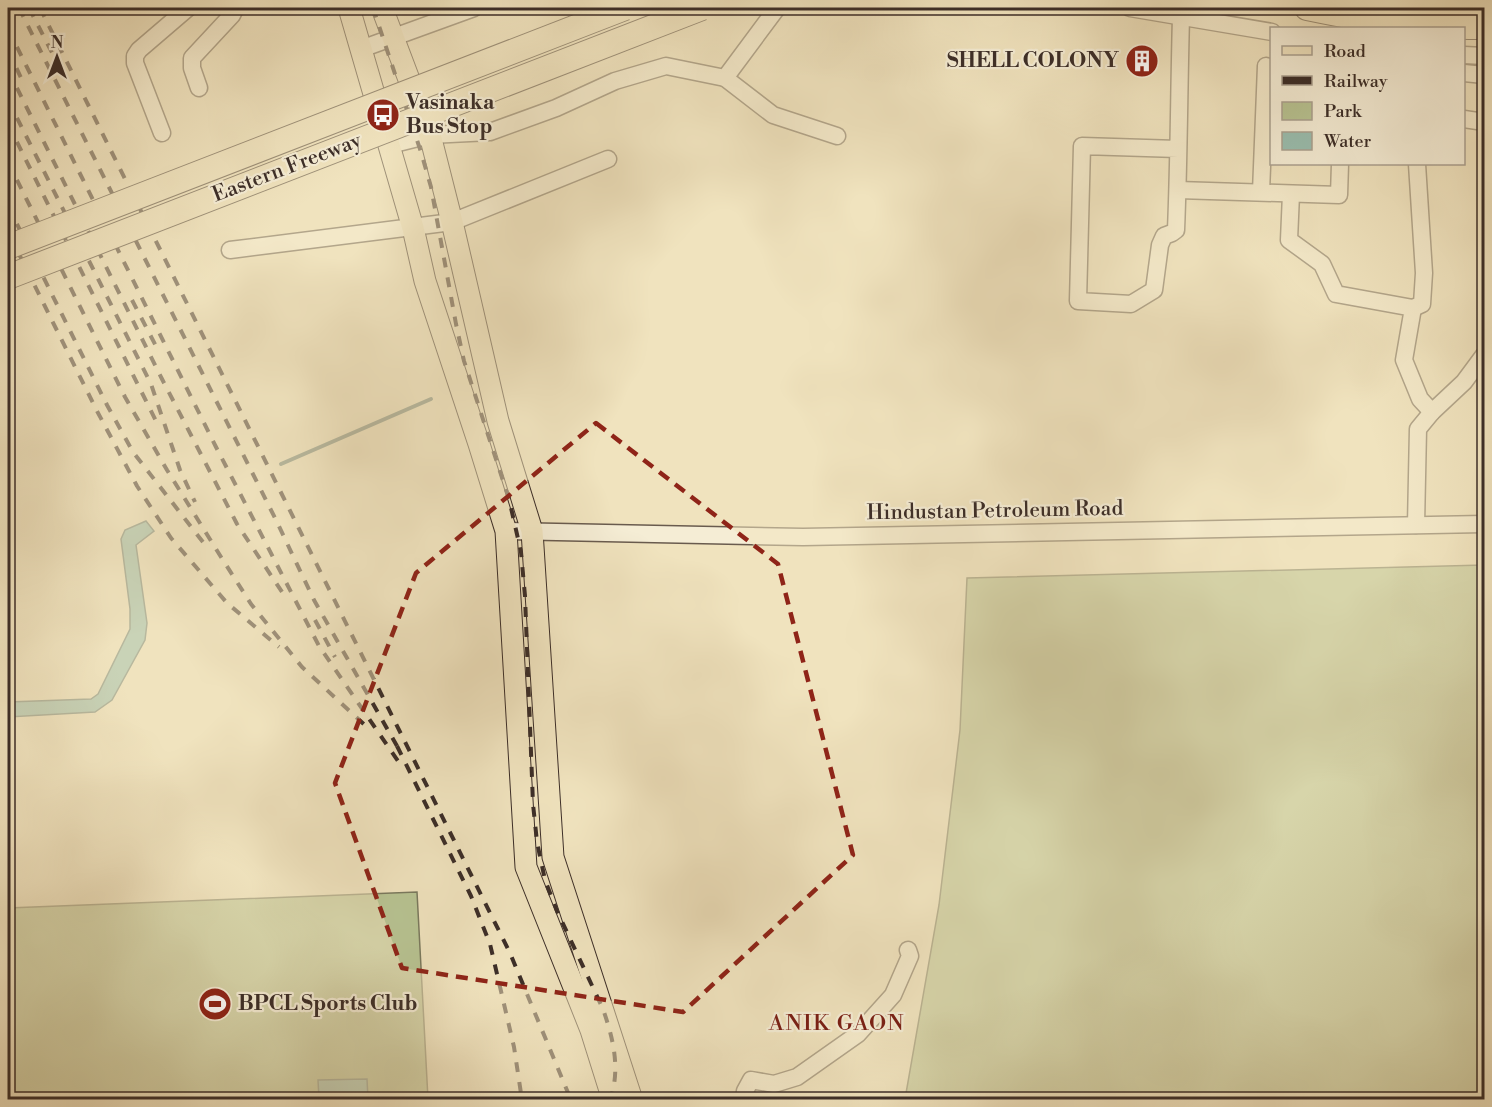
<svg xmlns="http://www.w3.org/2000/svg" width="1492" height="1107" font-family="'Libre Bodoni',serif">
  <rect width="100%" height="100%" fill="#f0e3be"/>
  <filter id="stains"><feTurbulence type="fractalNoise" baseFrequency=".00333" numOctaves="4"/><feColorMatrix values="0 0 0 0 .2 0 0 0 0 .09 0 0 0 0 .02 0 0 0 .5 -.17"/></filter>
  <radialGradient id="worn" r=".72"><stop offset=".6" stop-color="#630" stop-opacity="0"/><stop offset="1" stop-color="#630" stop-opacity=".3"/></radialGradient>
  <g fill="#b8c493" stroke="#7a795e" stroke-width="1.5">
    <polygon points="1484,565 1484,1099 905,1099 939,905 960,730 967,578"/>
    <polygon points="417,892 428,1099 8,1099 8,908"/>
  </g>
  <g fill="#9abeaf" stroke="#748479" stroke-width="1.5">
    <polygon points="146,521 154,531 136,545 147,623 145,640 112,700 95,712 8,717 8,702 91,699 98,694 130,629 130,609 121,539 125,530"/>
    <polygon points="367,1079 368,1099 319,1099 318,1080"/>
  </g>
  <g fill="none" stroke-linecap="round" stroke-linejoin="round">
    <polyline stroke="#748479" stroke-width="4" points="281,464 431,399"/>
    <defs>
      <g id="minor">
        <polyline points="1130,8 1272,32"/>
        <polyline points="361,49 474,8"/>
        <polyline points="1464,55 1484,56"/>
        <polyline points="1464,73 1484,75"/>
        <polyline points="725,78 773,115 837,136"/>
        <polyline points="199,88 192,68 192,58 232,15 234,11 234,8"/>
        <polyline points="1464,119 1484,122"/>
        <polyline points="162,133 135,63 135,56 139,50 188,8"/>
        <polyline points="390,145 430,135 490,132 556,108 615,81 666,66 725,78 777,8"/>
        <path d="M1178,149l-96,-3 -4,155 53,3 23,-14 6,-45 4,-9 8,-3 4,-3c3,-71 3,-142 5,-213"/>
        <polyline points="1178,190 1339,195 1340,164"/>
        <polyline points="1261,192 1266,66"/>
        <polyline points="1291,194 1289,240 1322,264 1336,294 1413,308 1404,360 1420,399 1432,412"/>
        <polyline points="230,250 452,222 608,159"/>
        <polyline points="1413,308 1422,304 1424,273 1417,164"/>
        <polyline points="1416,525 1418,429 1432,412 1464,382 1484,355"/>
        <polyline points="506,531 803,537 1484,524"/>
        <polyline points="744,1100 745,1091 751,1080 774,1084 797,1077 858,1034 893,995 910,956 908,950"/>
      </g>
      <g id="major">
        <polyline points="349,8 413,228 425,281 479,444 506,531 526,867 591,1030 613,1100"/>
        <polyline points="382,8 430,135 452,222 498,421 532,531 553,857 632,1100"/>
      </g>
      <path id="highway" d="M1307,8c29,6 58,12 88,15 30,4 60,4 89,4"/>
    </defs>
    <use href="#minor" stroke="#695b4e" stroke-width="19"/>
    <use href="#major" stroke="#3c2e28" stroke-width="23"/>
    <use href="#highway" stroke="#3c2e28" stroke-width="26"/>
    <use href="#minor" stroke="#f5edd5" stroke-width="16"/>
    <use href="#major" stroke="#f0e3be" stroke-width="21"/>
    <use href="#highway" stroke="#f0e3be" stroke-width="24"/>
    <g stroke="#3c2e28" stroke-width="4" stroke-dasharray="10 10" stroke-linecap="butt">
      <polyline points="19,8 276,520 314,600 397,746"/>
      <polyline points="29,8 62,72"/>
      <polyline points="40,8 510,953 571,1100"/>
      <path d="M373,8l48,144 10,35 25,137 8,37 45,138 12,53 4,44 8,208 4,38 8,38 12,31 46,98c10,29 18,60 7,91"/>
      <polyline points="8,29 216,447 319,646 398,761"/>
      <polyline points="8,50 22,80"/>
      <polyline points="8,70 162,379 237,524 286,598"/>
      <polyline points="8,100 151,384 180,470 195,502"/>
      <polyline points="8,124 158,425"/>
      <polyline points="8,162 125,397 167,470 221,557 251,604 302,667 369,729"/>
      <polyline points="8,206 107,405 133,452 206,546"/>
      <polyline points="8,232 97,411 137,486 171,538 227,603 279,647"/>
      <polyline points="132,300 157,348"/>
      <polyline points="315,620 335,657"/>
      <polyline points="397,746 471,896 490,944 514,1047 522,1100"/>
    </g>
    <defs>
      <g id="highway-bridge">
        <polyline points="8,247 625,8"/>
        <polyline points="8,277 702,8"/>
      </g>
    </defs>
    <use href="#highway-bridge" stroke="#3c2e28" stroke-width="26" stroke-linecap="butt"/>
    <use href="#highway-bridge" stroke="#f0e3be" stroke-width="24"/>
  </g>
  <path d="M0 0H1492V1107H0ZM596,423l182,141 75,291 -170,157 -281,-44 -67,-185 81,-210z" fill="#f0e3be" fill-opacity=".55" fill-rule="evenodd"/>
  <path fill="none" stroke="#8f2418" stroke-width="4.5" stroke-dasharray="12 8" stroke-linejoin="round" d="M596,423l182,141 75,291 -170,157 -281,-44 -67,-185 81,-210z"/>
  <defs>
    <symbol id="building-disc" viewBox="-11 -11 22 22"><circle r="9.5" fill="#8f2418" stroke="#f5edd5"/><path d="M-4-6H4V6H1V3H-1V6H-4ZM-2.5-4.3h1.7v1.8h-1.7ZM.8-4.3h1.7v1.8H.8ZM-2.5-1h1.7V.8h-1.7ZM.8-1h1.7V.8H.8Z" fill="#fff"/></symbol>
    <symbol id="bus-disc" viewBox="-11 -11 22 22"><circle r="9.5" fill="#8f2418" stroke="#f5edd5"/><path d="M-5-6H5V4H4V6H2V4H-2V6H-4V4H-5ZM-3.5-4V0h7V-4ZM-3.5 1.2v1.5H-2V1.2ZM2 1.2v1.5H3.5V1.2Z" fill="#fff"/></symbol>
    <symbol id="stadium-disc" viewBox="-11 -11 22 22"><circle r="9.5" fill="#8f2418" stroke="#f5edd5"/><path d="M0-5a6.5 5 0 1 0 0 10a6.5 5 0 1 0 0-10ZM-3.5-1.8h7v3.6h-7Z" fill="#fff"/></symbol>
  </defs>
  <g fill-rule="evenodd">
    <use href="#building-disc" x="1123" y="42" width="38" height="38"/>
    <use href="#bus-disc" x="364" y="96" width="38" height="38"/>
    <use href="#stadium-disc" x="196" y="985" width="38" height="38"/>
  </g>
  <g text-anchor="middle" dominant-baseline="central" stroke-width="4.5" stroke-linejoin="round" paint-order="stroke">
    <g font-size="21" font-weight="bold" fill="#3c2e28" stroke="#f5edd5" text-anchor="start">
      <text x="1119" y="61" text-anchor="end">SHELL COLONY</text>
      <text x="406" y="103">Vasinaka<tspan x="406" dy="24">Bus Stop</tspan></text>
      <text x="238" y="1004">BPCL Sports Club</text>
    </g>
    <g font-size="21" fill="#3c2e28" stroke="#f5edd5">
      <text transform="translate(287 168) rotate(-21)">Eastern Freeway</text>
      <text transform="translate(995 511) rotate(-1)">Hindustan Petroleum Road</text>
    </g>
    <g font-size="22" letter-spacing="1.5" fill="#7a1f14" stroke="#f5edd5">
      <text x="837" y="1023">ANIK GAON</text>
    </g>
  </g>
  <rect width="1492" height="1107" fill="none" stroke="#f0e3be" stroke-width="30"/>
  <rect x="9" y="9" width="1474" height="1089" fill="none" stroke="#3c2e28" stroke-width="3"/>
  <rect x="15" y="15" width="1462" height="1077" fill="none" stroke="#3c2e28" stroke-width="1.5"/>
  <rect x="1270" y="27" width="195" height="138" fill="#f5edd5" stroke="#aba190" stroke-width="1.5"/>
  <rect x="1282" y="46" width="30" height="9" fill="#f0e3be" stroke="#aba190" stroke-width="1.5"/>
  <text x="1324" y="57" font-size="18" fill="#3c2e28">Road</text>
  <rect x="1282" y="76" width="30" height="9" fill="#3c2e28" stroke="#aba190" stroke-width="1.5"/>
  <text x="1324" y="87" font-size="18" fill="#3c2e28">Railway</text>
  <rect x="1282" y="102" width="30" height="18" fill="#b8c493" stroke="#aba190" stroke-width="1.5"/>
  <text x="1324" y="117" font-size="18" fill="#3c2e28">Park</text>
  <rect x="1282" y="132" width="30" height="18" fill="#9abeaf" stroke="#aba190" stroke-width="1.5"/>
  <text x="1324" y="147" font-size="18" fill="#3c2e28">Water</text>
  <g transform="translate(57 57)" stroke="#f5edd5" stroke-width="4.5" paint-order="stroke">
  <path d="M0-4.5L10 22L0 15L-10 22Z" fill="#3c2e28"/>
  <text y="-9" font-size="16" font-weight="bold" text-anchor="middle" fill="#3c2e28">N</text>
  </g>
  <rect width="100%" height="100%" filter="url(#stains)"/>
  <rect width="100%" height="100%" fill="url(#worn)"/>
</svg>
